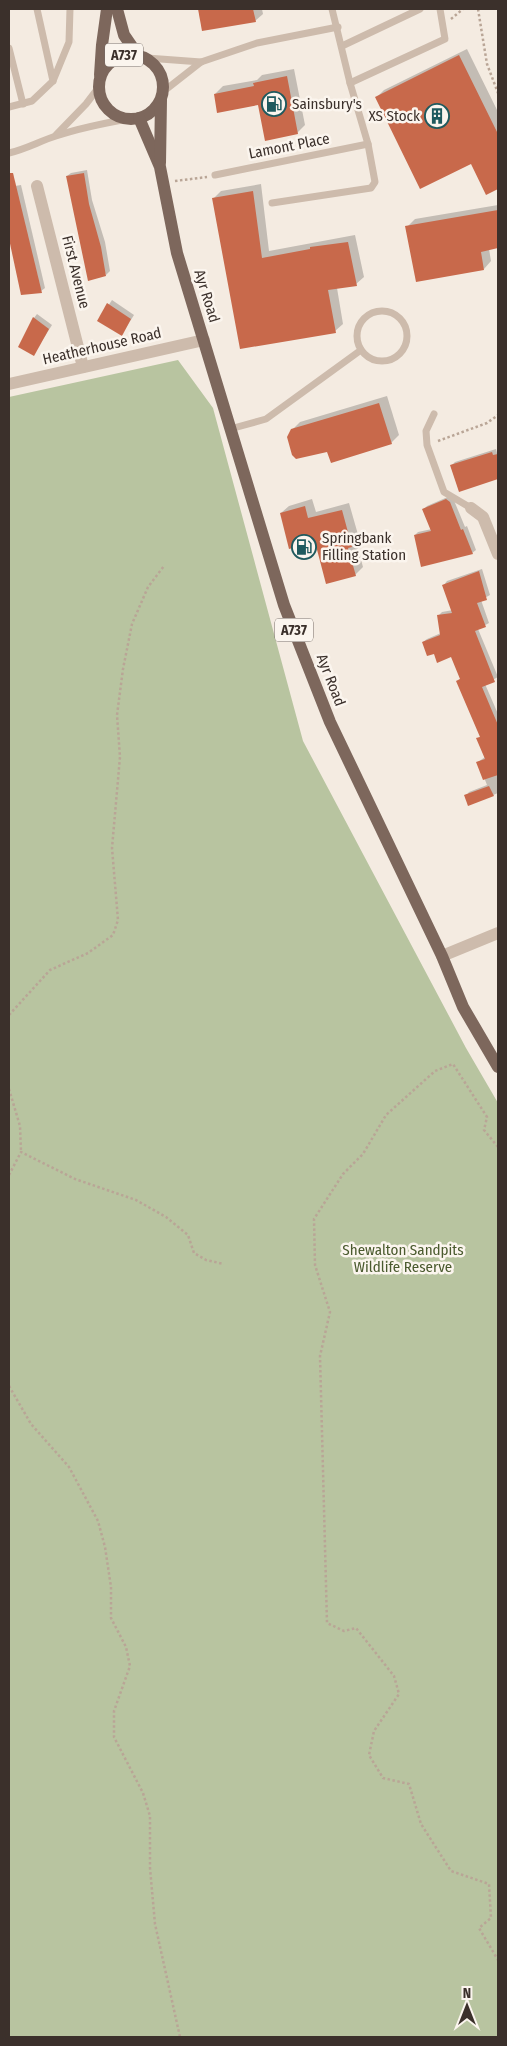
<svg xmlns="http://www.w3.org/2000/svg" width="507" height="2046" font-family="'Fira Sans Condensed',sans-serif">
  <rect width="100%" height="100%" fill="#f4ebe1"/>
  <polygon fill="#b8c4a0" points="178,360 213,408 303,741 466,1048 498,1103 498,2037 9,2037 9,397"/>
  <g fill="#0003">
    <polygon points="199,9 262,9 263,14 255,21 203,30"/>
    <polygon points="467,49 498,112 498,187 487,193 471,162 376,98 384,90"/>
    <polygon points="294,69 305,125 297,133 259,104 215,94 223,86 257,80 262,75"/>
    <polygon points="87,170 92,200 105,242 110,271 106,275 67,176 71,173"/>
    <polygon points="261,184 269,251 355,235 364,277 356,284 337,288 343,324 335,331 241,348 213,199 221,191"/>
    <polygon points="21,185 45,288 41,291 22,294 9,232 9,187"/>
    <polygon points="498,205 498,247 489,249 491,261 484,269 407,227 415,219"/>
    <polygon points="112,300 134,315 122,334 99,320"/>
    <polygon points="37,314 52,325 33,355 34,318"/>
    <polygon points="387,396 399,435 391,443 328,450 292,430 300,422"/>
    <polygon points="496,449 497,453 498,452 498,475 492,476 452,465 455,462"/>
    <polygon points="450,496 453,498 465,527 467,526 476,550 472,553 415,535 418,532 432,529 424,509 427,506"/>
    <polygon points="312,499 316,512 349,503 359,538 356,541 363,567 355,575 281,513 289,506"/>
    <polygon points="482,569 490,595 481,600 489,623 478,629 498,677 485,684 498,714 498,793 469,805 466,796 469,792 487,785 478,762 485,757 478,738 481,736 458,681 461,678 451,655 434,652 423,642 427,639 441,633 438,616 442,612 453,610 444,585 447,581"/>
  </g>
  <g fill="#c8694b">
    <polygon points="198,9 253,9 256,22 202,31"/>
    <polygon points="459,55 498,134 498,189 486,195 471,164 420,189 375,97"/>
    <polygon points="287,76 298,134 265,141 258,105 217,113 214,94 254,86 253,83"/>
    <polygon points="9,173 13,173 42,293 21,295 9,239"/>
    <polygon points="84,173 89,204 101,247 106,276 88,281 66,176"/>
    <polygon points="253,191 262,258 310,249 310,247 348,242 357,286 328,290 336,333 240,349 212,198"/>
    <polygon points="498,210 498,248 481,252 484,270 416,282 405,226"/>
    <polygon points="107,303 131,319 122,336 97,321"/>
    <polygon points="33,317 49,329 34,356 18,347"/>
    <polygon points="379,403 392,444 331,463 327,452 296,459 292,455 287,437 291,429"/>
    <polygon points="492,452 493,455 498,454 498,479 459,492 450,465"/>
    <polygon points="446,499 450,502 461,530 463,529 473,554 421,567 414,535 431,531 422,509"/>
    <polygon points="305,506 308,518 342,510 352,547 348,548 356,576 326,584 315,542 289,549 280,513"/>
    <polygon points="479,571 487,600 477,603 486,627 475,631 495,682 482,687 498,725 498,775 483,780 476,762 485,759 476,738 480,737 456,681 460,679 451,657 437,663 434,654 427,656 422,642 440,635 437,615 452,613 442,585"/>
    <polygon points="489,786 494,796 468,806 464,795"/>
  </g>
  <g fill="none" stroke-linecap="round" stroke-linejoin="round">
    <g stroke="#b9a596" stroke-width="2.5" stroke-dasharray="2.5 2.5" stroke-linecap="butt">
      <polyline points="478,9 487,64 498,93"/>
      <polyline points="451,19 463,9"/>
      <polyline points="175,181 207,177"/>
      <polyline points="438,441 487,423 498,415"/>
      <polyline points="9,1015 50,970 88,953 113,935 118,920 112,848 120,757 117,715 123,669 132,624 148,587 164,566"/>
      <polyline points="9,1089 20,1126 21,1152"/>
      <polyline points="498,1147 484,1130 487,1117 453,1064 435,1071 386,1115 363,1154 343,1174 314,1219 315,1265 330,1312 320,1356 327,1623 344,1631 356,1628 394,1676 399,1694 374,1731 369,1755 383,1778 409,1784 421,1824 451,1871 489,1884 491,1918 479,1928 498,1960"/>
      <polyline points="9,1175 21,1152 75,1179 136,1200 166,1217 188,1235 194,1253 206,1260 224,1264"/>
      <polyline points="9,1386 31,1424 69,1467 98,1521 105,1547 111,1587 111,1618 126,1647 130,1666 114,1711 114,1737 143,1793 150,1816 150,1868 155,1924 180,2037"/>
    </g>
    <g stroke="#cdbbac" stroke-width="7">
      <polyline points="37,9 53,81"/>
      <polyline points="342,46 420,9"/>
      <polyline points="9,48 23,104"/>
      <polyline points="147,58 201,62"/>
      <polyline points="350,83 445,39 440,9"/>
      <polyline points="164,91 201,62 257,43 338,27"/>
      <polyline points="9,107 32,101 53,81 69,42 70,9"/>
      <polyline points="56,135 86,104 99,87"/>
      <path d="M9,153c17,-4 31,-12 47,-17 24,-8 49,-13 73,-17"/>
      <polyline points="215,175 368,144"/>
      <polyline points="272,203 371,188 375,182 368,144 350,83 332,9"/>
      <circle cx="382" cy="336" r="25"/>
      <polyline points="434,414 426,431 427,445 444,492 471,508"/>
      <polyline points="230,429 266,419 361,350"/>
    </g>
    <g stroke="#cdbbac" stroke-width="12">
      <polyline points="37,186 83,367"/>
      <polyline points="9,384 204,340"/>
      <polyline points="471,508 483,517 498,554"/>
      <polyline points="442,956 498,933"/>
    </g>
    <g stroke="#7d675c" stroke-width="12">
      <polyline points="117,9 124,35 137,54"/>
      <circle cx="131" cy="87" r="32"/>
      <polyline points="100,75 102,45 107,9"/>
      <polyline points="139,118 160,167 177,253 284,605 330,722 442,956 463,1007 498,1067"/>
      <polyline points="160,163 161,100"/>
    </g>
  </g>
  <defs>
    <symbol id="fuel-ring" viewBox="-11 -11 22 22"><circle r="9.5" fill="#fbf5ee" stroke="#1f5a5e" stroke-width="1.5"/><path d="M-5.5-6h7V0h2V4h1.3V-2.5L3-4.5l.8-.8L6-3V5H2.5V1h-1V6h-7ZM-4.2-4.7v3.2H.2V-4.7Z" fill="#1f5a5e"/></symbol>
    <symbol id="building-ring" viewBox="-11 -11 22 22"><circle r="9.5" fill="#fbf5ee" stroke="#1f5a5e" stroke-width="1.5"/><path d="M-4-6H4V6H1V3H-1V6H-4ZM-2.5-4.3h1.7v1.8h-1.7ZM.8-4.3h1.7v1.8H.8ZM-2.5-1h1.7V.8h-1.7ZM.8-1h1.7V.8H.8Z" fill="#1f5a5e"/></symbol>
  </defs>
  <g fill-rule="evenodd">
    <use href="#fuel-ring" x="260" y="90" width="28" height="28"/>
    <use href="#building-ring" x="423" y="102" width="28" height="28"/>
    <use href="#fuel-ring" x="290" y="533" width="28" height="28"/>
  </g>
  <g text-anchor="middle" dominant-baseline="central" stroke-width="5" stroke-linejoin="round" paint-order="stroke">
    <g fill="#fbf5ee" stroke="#756b66" stroke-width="1">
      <rect x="105" y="43.5" width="38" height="23" rx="4"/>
      <rect x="275" y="618.5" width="38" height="23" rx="4"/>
    </g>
    <g font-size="14" font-weight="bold" fill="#3b302b">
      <text x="124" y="55">A737</text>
      <text x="294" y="630">A737</text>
    </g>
    <g font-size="15" fill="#3b302b" stroke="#fbf5ee" text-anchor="start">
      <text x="292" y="104">Sainsbury's</text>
      <text x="420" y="116" text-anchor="end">XS Stock</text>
      <text x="322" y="538">Springbank<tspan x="322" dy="17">Filling Station</tspan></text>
    </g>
    <g font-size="15" fill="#3b302b" stroke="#fbf5ee">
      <text transform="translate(289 146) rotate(-11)">Lamont Place</text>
      <text transform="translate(76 272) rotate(76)">First Avenue</text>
      <text transform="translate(207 296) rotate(73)">Ayr Road</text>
      <text transform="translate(102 346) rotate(-13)">Heatherhouse Road</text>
      <text transform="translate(331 680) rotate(69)">Ayr Road</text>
    </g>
    <g font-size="15" fill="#4a5a2e" stroke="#fbf5ee">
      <text x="403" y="1250">Shewalton Sandpits<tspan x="403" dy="17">Wildlife Reserve</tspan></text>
    </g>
  </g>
  <rect width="507" height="2046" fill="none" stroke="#3b302b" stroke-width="20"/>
  <g transform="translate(467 2006)" stroke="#fbf5ee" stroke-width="4" paint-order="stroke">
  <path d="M0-4L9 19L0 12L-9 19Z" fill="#3b302b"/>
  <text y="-8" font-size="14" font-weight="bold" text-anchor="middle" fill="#3b302b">N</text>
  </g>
</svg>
